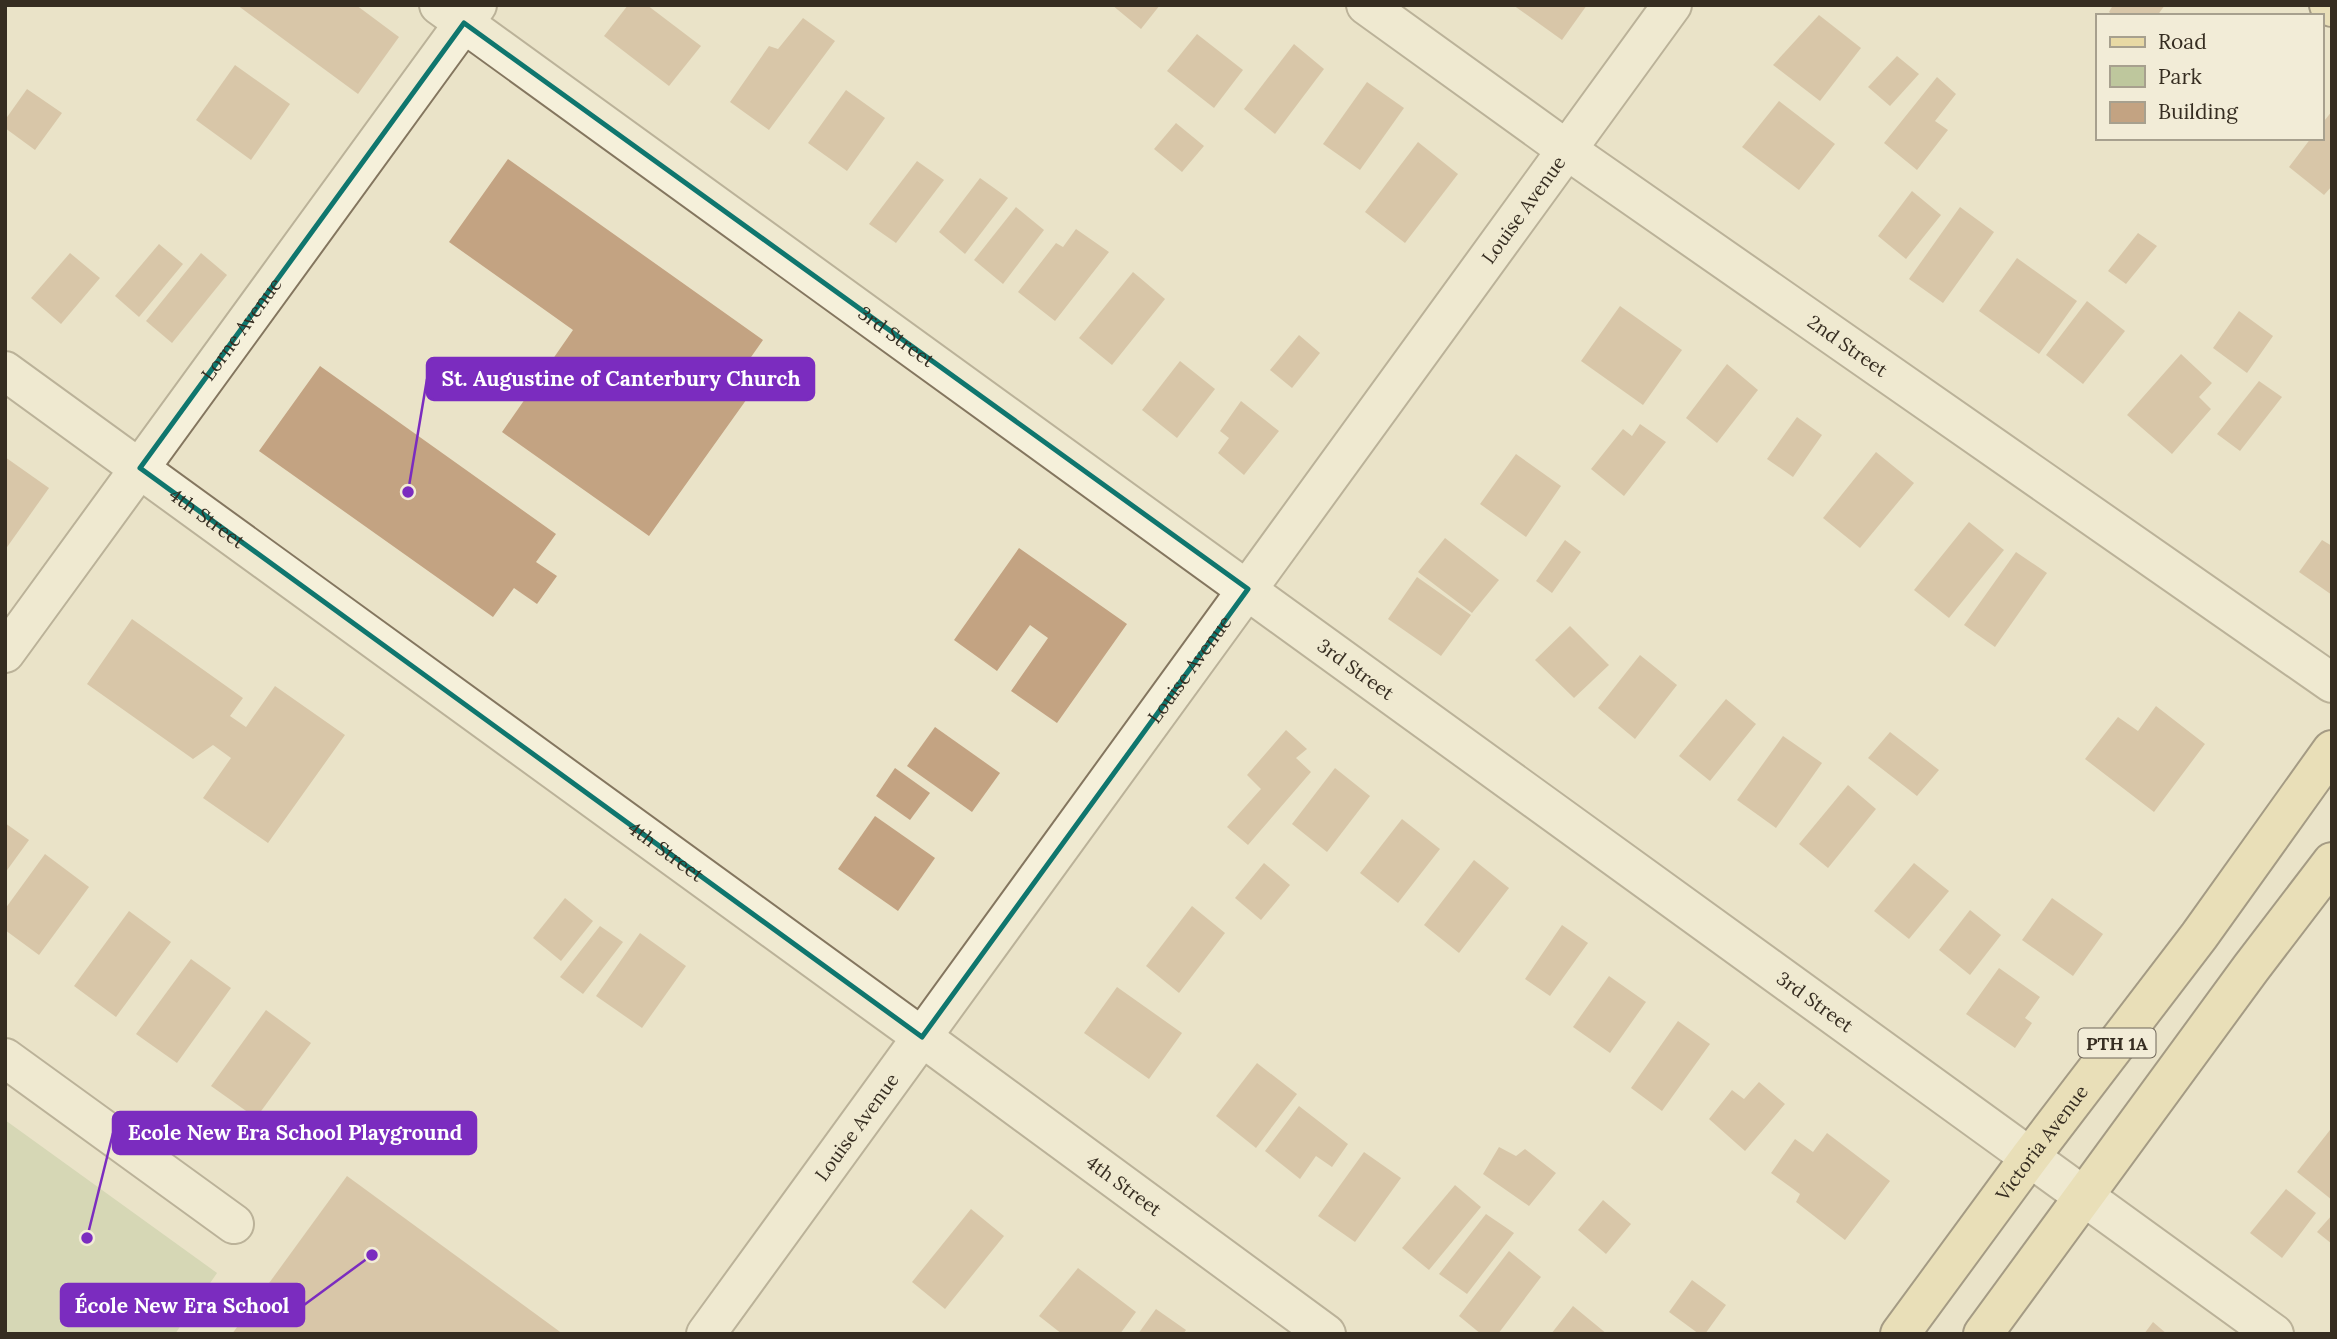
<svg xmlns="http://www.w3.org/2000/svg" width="2337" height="1339" font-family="Lora,serif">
  <rect width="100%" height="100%" fill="#eae3c8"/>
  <polygon fill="#bec79d" points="5,1120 217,1273 175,1334 5,1334"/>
  <g fill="#c3a382">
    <polygon points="237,5 356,5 399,37 358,94"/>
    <polygon points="628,5 647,5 701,46 669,86 604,36"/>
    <polygon points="1112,5 1160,5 1141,29"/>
    <polygon points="1513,5 1587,5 1562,40"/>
    <polygon points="2113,5 2165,5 2157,16 2114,16 2109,12"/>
    <polygon points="1819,15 1861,48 1820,101 1773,65"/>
    <polygon points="803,18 835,41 769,130 730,102 769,46 778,49"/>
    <polygon points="1197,34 1243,70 1214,108 1167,71"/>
    <polygon points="1294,44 1324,69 1275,134 1244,109"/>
    <polygon points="1897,56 1919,74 1890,106 1868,87"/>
    <polygon points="235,65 290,104 251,160 196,120"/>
    <polygon points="1937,77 1956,94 1935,121 1948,130 1917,170 1884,143"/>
    <polygon points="1367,82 1404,108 1360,170 1323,144"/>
    <polygon points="27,89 62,113 35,150 5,128 5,120"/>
    <polygon points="846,90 885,118 847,171 808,143"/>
    <polygon points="1779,101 1835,144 1799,190 1742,147"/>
    <polygon points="2332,111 2332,186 2324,195 2289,167 2311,138 2321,138 2321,125"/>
    <polygon points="1176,123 1204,146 1182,172 1154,149"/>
    <polygon points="1418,142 1458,174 1405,243 1365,212"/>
    <polygon points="508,159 763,340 737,377 754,389 649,536 502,432 573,330 449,242"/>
    <polygon points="917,161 944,180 896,243 869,224"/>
    <polygon points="980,178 1008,198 965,254 939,232"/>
    <polygon points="1912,191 1941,215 1906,259 1878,236"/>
    <polygon points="1016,207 1044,230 1003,284 974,260"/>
    <polygon points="1960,207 1994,232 1943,303 1909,279"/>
    <polygon points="1076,229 1109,252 1055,321 1018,292 1056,243 1063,247"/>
    <polygon points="2138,233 2157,246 2126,284 2108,271"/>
    <polygon points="159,244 183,264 139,317 115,296"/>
    <polygon points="70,253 100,278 61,324 31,298"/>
    <polygon points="201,253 227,275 172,343 146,321"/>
    <polygon points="2017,258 2077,301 2039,354 1979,311"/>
    <polygon points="1133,272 1165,299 1112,365 1079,338"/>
    <polygon points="2087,301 2125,331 2083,384 2046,355"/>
    <polygon points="1620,306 1682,350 1643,405 1581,361"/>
    <polygon points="2239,311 2273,336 2247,373 2213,348"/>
    <polygon points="1299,335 1320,353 1292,388 1270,370"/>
    <polygon points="2181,354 2212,383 2199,397 2211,409 2172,454 2127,415"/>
    <polygon points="1180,361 1215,389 1177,438 1142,410"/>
    <polygon points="1727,364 1758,390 1717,443 1686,418"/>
    <polygon points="320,366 556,534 536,562 557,576 537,604 514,588 493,617 259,451"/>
    <polygon points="2259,381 2282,397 2240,451 2217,434"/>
    <polygon points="1241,401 1279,431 1244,475 1218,453 1229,438 1220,431"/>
    <polygon points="1797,417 1822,435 1793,477 1767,459"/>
    <polygon points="1640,424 1666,442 1624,496 1591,469 1623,429 1632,436"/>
    <polygon points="1876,452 1914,483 1860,548 1823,518"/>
    <polygon points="1516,454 1561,486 1526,537 1480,504"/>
    <polygon points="5,457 49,488 5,550"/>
    <polygon points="1969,522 2004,550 1949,618 1914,590"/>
    <polygon points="1445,538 1499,580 1472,613 1418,572"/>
    <polygon points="1565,540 1581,552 1552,593 1536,581"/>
    <polygon points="2322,540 2332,546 2332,595 2299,572"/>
    <polygon points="1019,548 1127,624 1057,723 1011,691 1048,638 1030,625 997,671 954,640"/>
    <polygon points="2016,552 2047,573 1995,647 1964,625"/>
    <polygon points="1417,577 1471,615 1441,656 1388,619"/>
    <polygon points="132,619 243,698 230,716 246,727 275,686 345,735 268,843 203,798 231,758 213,745 193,759 87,684"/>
    <polygon points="1570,626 1609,665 1574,698 1535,660"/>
    <polygon points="1640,655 1677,685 1635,739 1598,708"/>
    <polygon points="1726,699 1756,724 1710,781 1679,756"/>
    <polygon points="2156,706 2205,744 2154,812 2085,759 2118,717 2138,731"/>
    <polygon points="935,727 1000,773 972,812 907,766"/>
    <polygon points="1286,730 1307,749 1296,758 1311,772 1248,845 1227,827 1261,789 1247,775"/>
    <polygon points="1890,732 1939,770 1917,796 1868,758"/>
    <polygon points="1783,736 1822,763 1776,828 1737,800"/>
    <polygon points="895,768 930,793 910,820 876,796"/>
    <polygon points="1335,768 1370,796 1327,852 1292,824"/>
    <polygon points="1848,785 1876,809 1828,868 1799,844"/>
    <polygon points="875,816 935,858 898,911 838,869"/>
    <polygon points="1402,819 1440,849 1398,903 1360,873"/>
    <polygon points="5,823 29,840 5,873"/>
    <polygon points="45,854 89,887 39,955 5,930 5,909"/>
    <polygon points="1474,860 1509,888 1459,953 1424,925"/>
    <polygon points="1264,863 1290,885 1261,920 1235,898"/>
    <polygon points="1914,863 1949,891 1909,939 1874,911"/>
    <polygon points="565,898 593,921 561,961 533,938"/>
    <polygon points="2052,898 2103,934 2073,976 2022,940"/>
    <polygon points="1192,906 1225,933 1179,993 1146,966"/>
    <polygon points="1970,910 2001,935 1970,975 1939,950"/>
    <polygon points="129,911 171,942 116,1017 74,986"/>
    <polygon points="1562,925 1588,943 1550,996 1525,979"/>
    <polygon points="600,926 623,942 583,994 560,977"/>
    <polygon points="640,933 686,966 642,1028 596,996"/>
    <polygon points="191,959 231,988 177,1063 136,1034"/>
    <polygon points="1999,968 2040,997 2025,1018 2032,1023 2015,1048 1966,1014"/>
    <polygon points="1609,976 1646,1002 1610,1053 1573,1027"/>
    <polygon points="1117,987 1182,1033 1149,1079 1084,1033"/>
    <polygon points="266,1010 311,1043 256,1118 211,1086"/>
    <polygon points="1678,1021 1710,1044 1662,1111 1631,1088"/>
    <polygon points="1257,1063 1297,1094 1256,1148 1216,1116"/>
    <polygon points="1759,1082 1785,1104 1745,1151 1709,1119 1732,1090 1744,1099"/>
    <polygon points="1299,1106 1348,1144 1332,1167 1316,1156 1300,1179 1265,1151"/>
    <polygon points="2330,1130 2332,1131 2332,1200 2297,1172"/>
    <polygon points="1827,1133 1890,1181 1845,1240 1796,1202 1800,1194 1771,1173 1795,1139 1813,1152"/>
    <polygon points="1499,1147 1516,1156 1525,1149 1556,1173 1529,1206 1483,1174"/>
    <polygon points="1364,1152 1401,1178 1355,1242 1318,1216"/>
    <polygon points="347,1176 563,1334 232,1334"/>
    <polygon points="1455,1185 1481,1207 1429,1270 1402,1248"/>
    <polygon points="2286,1189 2316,1213 2282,1258 2250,1233"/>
    <polygon points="1603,1200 1631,1224 1606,1254 1578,1230"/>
    <polygon points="971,1209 1004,1236 945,1309 912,1282"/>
    <polygon points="1486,1214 1514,1233 1467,1294 1439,1274"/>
    <polygon points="2332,1215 2332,1244 2317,1232"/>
    <polygon points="1509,1251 1541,1277 1498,1334 1481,1334 1459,1316"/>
    <polygon points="1078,1268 1136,1312 1120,1334 1062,1334 1039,1316"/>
    <polygon points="1692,1280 1726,1305 1705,1334 1699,1334 1669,1312"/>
    <polygon points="1573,1306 1607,1334 1551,1334"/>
    <polygon points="1156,1309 1186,1330 1183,1334 1138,1334"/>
    <polygon points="2153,1322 2167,1334 2144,1334"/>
  </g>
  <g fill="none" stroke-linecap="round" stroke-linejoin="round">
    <defs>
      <g id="street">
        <path id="s1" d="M439,5l1835,1329"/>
        <path id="s2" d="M1366,5l201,145 765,533"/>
        <path id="s3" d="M5,371l917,666 404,297"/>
        <path id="s4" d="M5,653l472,-648"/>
        <polyline points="5,1058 234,1224"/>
        <path id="s5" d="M706,1334l966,-1329"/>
      </g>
      <g id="primary">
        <polyline points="2329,5 2332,7"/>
        <path id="s6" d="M1900,1334l130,-177 169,-221 133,-186"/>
        <polyline points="1983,1334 2251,968 2332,862"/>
      </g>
    </defs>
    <use href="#street" stroke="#84765f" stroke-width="42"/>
    <use href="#primary" stroke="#524432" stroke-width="42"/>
    <use href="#street" stroke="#f5f0da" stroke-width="38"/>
    <use href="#primary" stroke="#e8d9a4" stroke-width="38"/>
  </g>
  <path d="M0 0H2337V1339H0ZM464,23l784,566 -326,448 -782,-569z" fill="#eae3c8" fill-opacity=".55" fill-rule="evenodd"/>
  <path fill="none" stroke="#0f766e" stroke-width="5" stroke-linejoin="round" d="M464,23l784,566 -326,448 -782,-569z"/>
  <g text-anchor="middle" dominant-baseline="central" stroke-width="5" stroke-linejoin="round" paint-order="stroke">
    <rect fill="#f2ecd7" stroke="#6e6658" stroke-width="2" x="2078.5" y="1028.5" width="77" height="29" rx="5"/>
    <g font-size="18" font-weight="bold" fill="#362d21">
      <text x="2117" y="1043">PTH 1A</text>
    </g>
    <g font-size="19" fill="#362d21" stroke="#f2ecd7">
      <text stroke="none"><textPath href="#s5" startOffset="1390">Louise Avenue</textPath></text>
      <text stroke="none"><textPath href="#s4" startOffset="401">Lorne Avenue</textPath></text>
      <text stroke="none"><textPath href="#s1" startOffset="565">3rd Street</textPath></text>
      <text stroke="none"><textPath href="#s2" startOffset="590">2nd Street</textPath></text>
      <text stroke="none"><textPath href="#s3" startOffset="250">4th Street</textPath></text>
      <text stroke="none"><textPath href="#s5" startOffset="822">Louise Avenue</textPath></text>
      <text stroke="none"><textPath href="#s1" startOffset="1132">3rd Street</textPath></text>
      <text stroke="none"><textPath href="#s3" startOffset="817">4th Street</textPath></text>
      <text stroke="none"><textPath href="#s1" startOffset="1699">3rd Street</textPath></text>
      <text stroke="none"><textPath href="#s5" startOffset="256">Louise Avenue</textPath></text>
      <text stroke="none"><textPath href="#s6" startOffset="238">Victoria Avenue</textPath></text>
      <text stroke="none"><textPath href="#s3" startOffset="1384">4th Street</textPath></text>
    </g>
  </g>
  <path fill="none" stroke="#7b2cbf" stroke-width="2.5" d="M408 492L427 379M87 1238L113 1133M372 1255L304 1305"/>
  <g fill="#7b2cbf" stroke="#f2ecd7" stroke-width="2.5">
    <circle cx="408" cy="492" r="7"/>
    <circle cx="87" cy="1238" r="7"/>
    <circle cx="372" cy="1255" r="7"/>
  </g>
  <g fill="#7b2cbf" stroke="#7b2cbf" stroke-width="2.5">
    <rect x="427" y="358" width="387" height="42" rx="7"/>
    <rect x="113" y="1112" width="363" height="42" rx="7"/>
    <rect x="61" y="1284" width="243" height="42" rx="7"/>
  </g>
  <g font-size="21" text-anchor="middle" font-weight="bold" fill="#fff">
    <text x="621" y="386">St. Augustine of Canterbury Church</text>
    <text x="295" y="1140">Ecole New Era School Playground</text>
    <text x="182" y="1313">École New Era School</text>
  </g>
  <rect width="2337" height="1339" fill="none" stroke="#362d21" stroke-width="14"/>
  <rect x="2096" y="14" width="228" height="126" fill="#f2ecd7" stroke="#a7a08e" stroke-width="2"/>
  <rect x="2110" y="37" width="35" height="10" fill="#e8d9a4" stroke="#a7a08e" stroke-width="2"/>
  <text x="2158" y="49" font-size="21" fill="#362d21">Road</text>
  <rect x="2110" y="66" width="35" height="21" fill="#bec79d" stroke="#a7a08e" stroke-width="2"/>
  <text x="2158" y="84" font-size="21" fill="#362d21">Park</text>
  <rect x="2110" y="102" width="35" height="21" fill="#c3a382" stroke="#a7a08e" stroke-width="2"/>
  <text x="2158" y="119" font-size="21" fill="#362d21">Building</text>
</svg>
